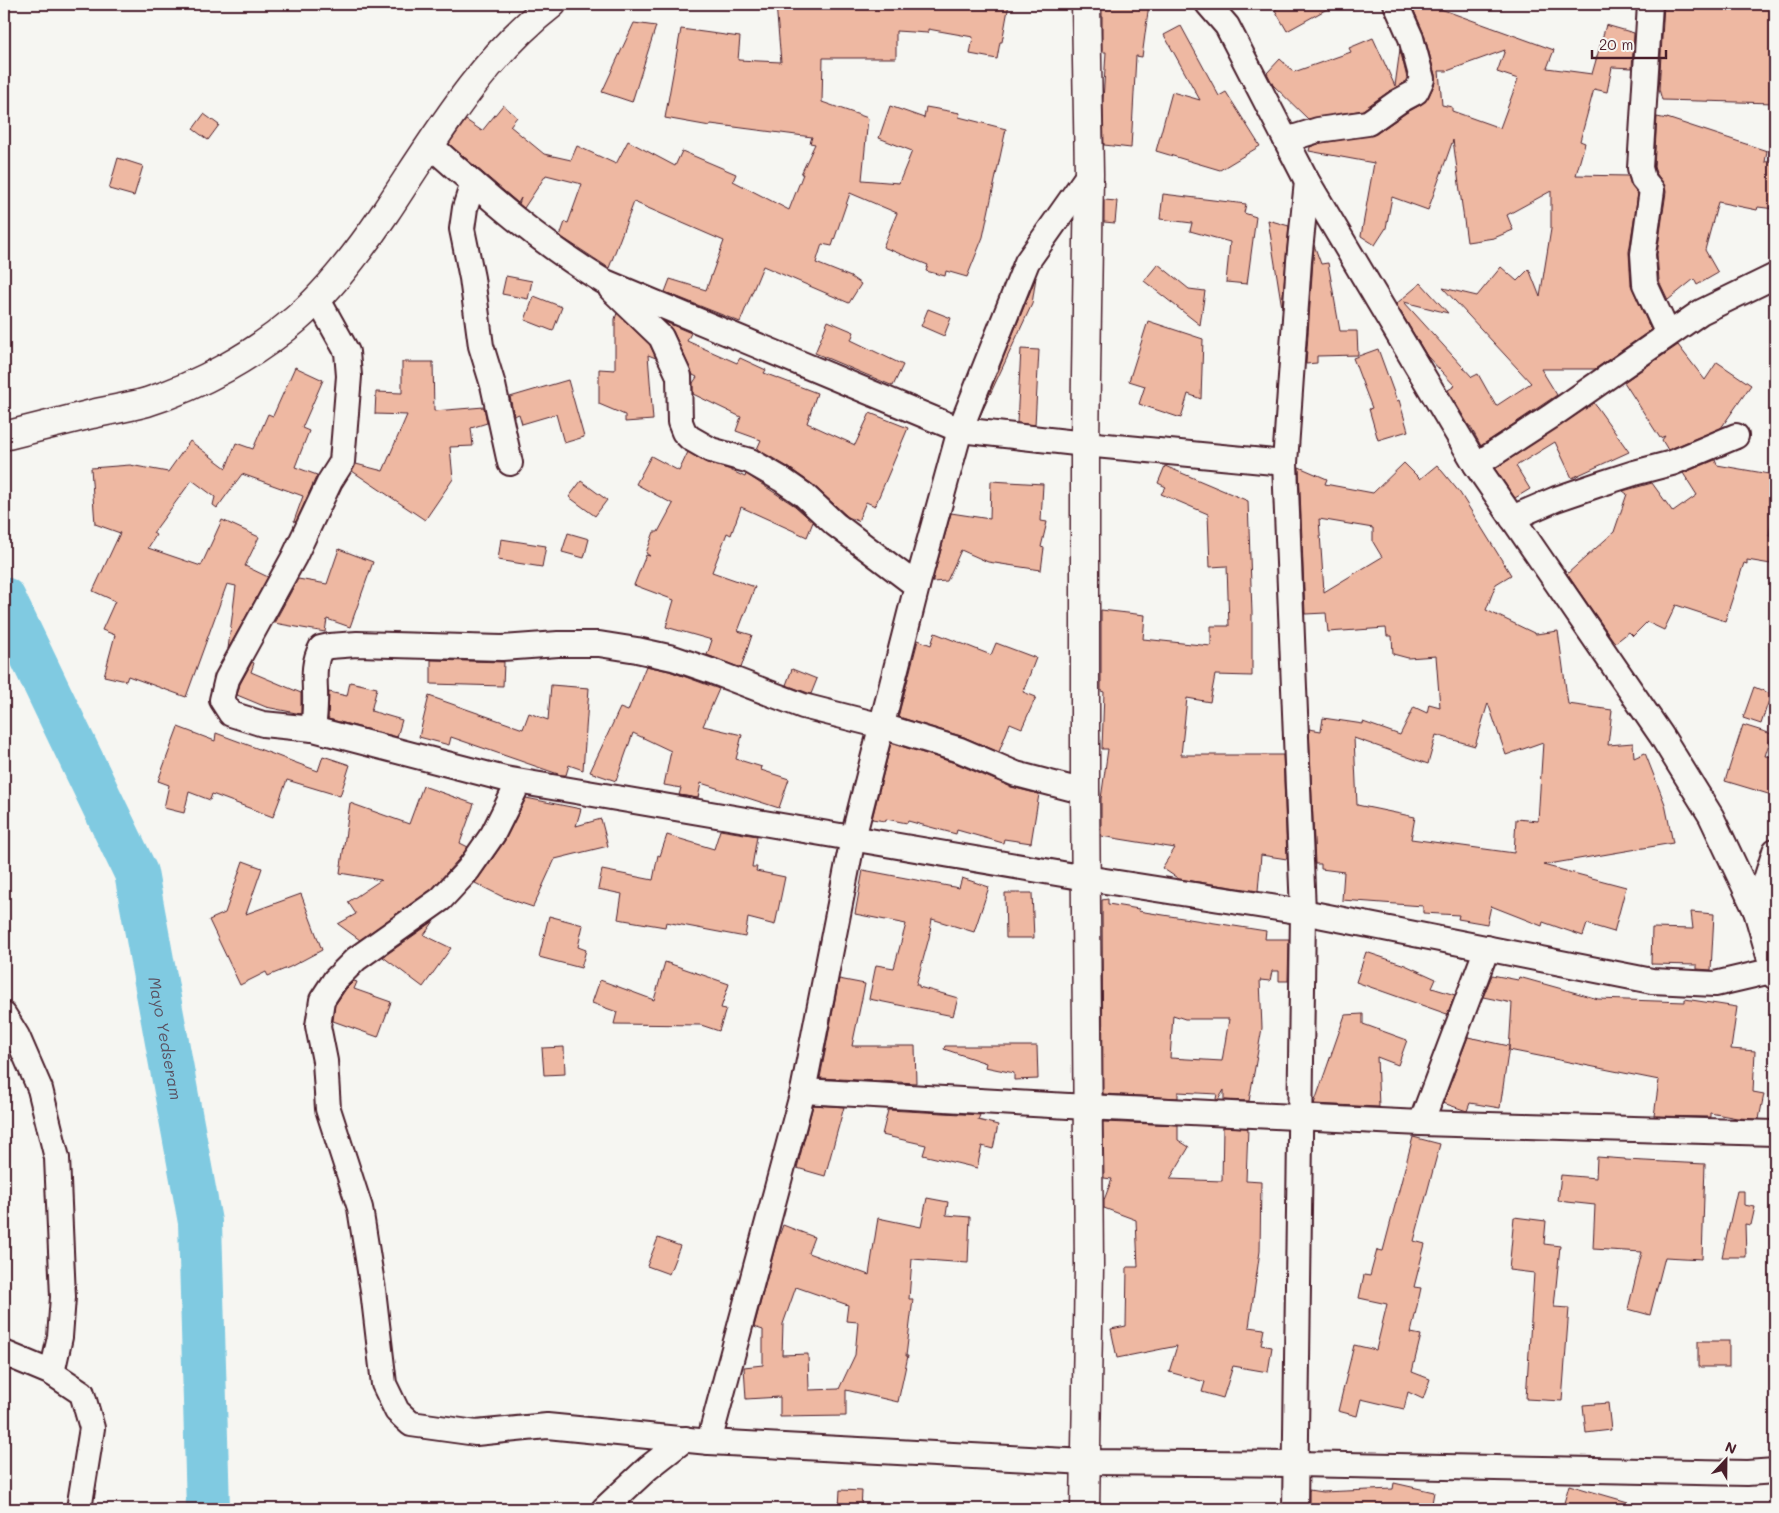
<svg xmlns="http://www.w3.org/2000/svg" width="1779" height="1513" font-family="Mali,sans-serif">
  <rect width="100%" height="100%" fill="#f6f6f2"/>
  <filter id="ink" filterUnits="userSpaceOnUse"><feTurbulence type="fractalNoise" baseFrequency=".02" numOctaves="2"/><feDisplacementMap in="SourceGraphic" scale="10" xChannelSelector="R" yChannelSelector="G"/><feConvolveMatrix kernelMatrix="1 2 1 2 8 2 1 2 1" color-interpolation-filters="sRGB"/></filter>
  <g filter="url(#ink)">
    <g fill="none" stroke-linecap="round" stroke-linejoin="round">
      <path stroke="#80cae1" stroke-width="44" id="s1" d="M4,599l132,274 64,349 8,287"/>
    </g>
    <g fill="#eeb8a2" stroke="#4a1f2b" fill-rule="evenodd">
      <polygon points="776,4 1009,4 1002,42 1000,42 997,59 970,54 973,37 928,29 928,33 896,31 896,58 823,58 822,102 868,118 862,180 899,183 912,151 879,138 890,106 924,118 926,107 960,113 959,117 1006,129 983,237 967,277 946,271 945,276 926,271 928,265 883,247 897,213 850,193 832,246 822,244 816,263 851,277 861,284 849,303 763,266 740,322 665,292 670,279 706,290 724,241 634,202 609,268 560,236 565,222 568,223 582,184 546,175 524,208 519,204 521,198 518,203 449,144 466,120 482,131 503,105 517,117 510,126 544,154 571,160 577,146 616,164 628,141 675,166 682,151 736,174 733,181 789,210 803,174 801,174 815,144 810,143 812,137 711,124 710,126 665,118 681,29 740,37 738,60 781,62"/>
      <polygon points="1102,4 1149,4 1142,57 1136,56 1131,148 1104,145 1103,101 1106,52 1102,52"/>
      <polygon points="1285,4 1336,4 1287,31 1275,10"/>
      <path d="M1411,4h16l127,46 -7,18 45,6 14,-49 28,8 -2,35 -20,-1 -5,25 -13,-3 -14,52 5,2 -9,32 52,1 4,11 6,7 -9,58 2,33 20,45 -56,39h-54l16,26 -76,51 -11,-20h-1l-21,-36 7,-4 -28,-30 -31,-52 25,-21 27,30 -44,-11 68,75 6,-3 18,32 35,-23 -88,-95 34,8 24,-29 16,14 12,-12 11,28 11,-68v-38l-44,24 6,15 -19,8 -27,4 -14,-102 -25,70 -36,-13 -6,31 -11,17 -14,-9 13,-73 -65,-12 1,-4 11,-4 55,-9 30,-21 16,-9 6,-6 6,-13 1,-10 -11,-41zM1505,50l-8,22 21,7 -18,49 -48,-17v-4l-10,-2 -3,-34h8z"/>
      <polygon points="1664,4 1721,8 1720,4 1775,4 1775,103 1662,100 1659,89"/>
      <polygon points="634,23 656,26 632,102 602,92"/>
      <polygon points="1181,26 1219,96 1226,92 1260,146 1220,170 1156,151 1172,92 1200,100 1164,35"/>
      <polygon points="1373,38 1395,86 1400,49 1407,78 1405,82 1391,90 1363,110 1308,119 1273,85 1267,73 1280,59 1294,72 1351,52 1349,48"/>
      <polygon points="204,114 219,125 208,140 193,129"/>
      <polygon points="1657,117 1667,119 1667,118 1767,151 1765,162 1775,161 1775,209 1758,207 1757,210 1718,202 1705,250 1718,273 1697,285 1694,279 1668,300 1659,281 1657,254 1666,192 1665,186 1656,173 1654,167"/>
      <polygon points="118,158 143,166 134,196 109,189"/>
      <polygon points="1163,194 1246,204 1244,213 1256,217 1247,284 1226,282 1230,242 1190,231 1192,223 1160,219"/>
      <polygon points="1104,200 1117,201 1115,223 1104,222"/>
      <polygon points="1268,220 1289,226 1282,308"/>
      <polygon points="1314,245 1321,264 1328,263 1340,331 1357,331 1358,355 1317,356 1317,363 1306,364"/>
      <polygon points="1158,264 1189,289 1205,291 1200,325 1144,281"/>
      <polygon points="506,276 532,281 528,299 502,294"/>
      <polygon points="1036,277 1032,304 979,418"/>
      <polygon points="534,296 562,307 553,331 525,320"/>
      <polygon points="928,309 951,318 944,336 921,326"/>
      <polygon points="617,313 650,345 656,358 648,355 653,420 625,422 625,415 599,404 599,369 615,370 615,319"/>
      <polygon points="828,321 854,332 851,340 903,365 893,386 815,353"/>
      <polygon points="1148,321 1203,339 1201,399 1188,394 1181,418 1139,404 1145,386 1129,381"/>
      <polygon points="665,322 691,333 687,341 737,363 740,358 766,370 764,373 817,393 807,423 855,445 870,413 908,428 875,506 866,502 858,521 848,517 812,484 788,467 757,449 761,440 736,431 741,417 693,394 693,383 697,377 693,375 673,331"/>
      <polygon points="1678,345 1705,380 1717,362 1751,385 1721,428 1668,450 1662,440 1665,436 1660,438 1624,382"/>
      <polygon points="1021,349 1039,350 1035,425 1017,423"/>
      <polygon points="1378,349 1397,401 1399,400 1408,431 1378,440 1369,409 1372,408 1353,358"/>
      <polygon points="402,362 433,362 434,411 484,407 487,423 471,428 473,446 450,447 453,479 425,520 352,471 356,464 383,471 407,415 375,414 376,392 402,393"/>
      <polygon points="295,367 323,380 302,428 309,431 295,467 317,475 296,522 294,521 303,496 242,474 217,508 213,505 215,497 192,480 153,533 156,535 148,548 201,566 222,520 259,537 245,566 268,577 228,649 236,586 227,584 186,697 128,676 126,681 104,676 115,635 102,630 115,601 93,591 120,533 95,524 91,468 130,465 168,472 190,441 226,468 236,443 253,449 268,414 273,416"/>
      <polygon points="568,380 584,437 564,443 556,414 522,424 519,414 514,416 510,397"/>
      <polygon points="1594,403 1629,452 1572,478 1555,442 1516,466 1530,489 1515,498 1495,469"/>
      <polygon points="688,452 707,463 728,469 745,477 746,474 795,506 813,522 807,537 741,507 731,535 727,533 712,572 755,587 738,631 752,635 741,668 707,655 712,640 666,627 674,600 634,585 646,555 650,556 646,553 654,532 658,532 673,504 636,484 651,456 679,471"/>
      <polygon points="1715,460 1717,465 1775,475 1775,503 1769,536 1775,537 1775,540 1771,564 1747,560 1747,564 1744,563 1725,621 1676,605 1664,630 1647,622 1633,636 1629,632 1615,643 1567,574 1614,532 1627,494 1623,491 1652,483 1673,512 1697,495 1683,473"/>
      <path d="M1404,463l16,16 17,-14 23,28 51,82 -15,9 -10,26 50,24 22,-3 10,73 44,6 -4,35 25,-2 1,15 11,-5 20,51 8,39 -130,22 83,22 -12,45 -27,-8 -4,12 -40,-14 -1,4 -51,-20 -4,18 -29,-5 1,-4 -36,-2v-7l-81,-6 2,-28 -23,-3v-5h-6l-6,-135 12,2 2,-13 40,6v-2l37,13 14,-28 13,6 2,-9 11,3 -4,-51 -28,2 -15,-4 -1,-18h-5l-1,-8 -58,4 -2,-19 -21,1 -6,-147 28,12 -2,5 48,9zM1319,519l54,9v14l9,15 -58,35zM1488,703l18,52 37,-13 -5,79 -22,-2 -2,34 -103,-14 4,-22 -58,-12 -3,-67 74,26 8,-29 39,11z"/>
      <polygon points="1165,466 1248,501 1252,613 1252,676 1215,675 1210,702 1187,698 1181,755 1283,755 1287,859 1261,855 1258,891 1179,879 1162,868 1175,848 1101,836 1101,799 1108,749 1102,749 1104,692 1101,691 1101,610 1145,615 1143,639 1211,646 1211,626 1229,626 1227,566 1210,567 1208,514 1161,494 1166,487 1158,483"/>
      <polygon points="581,481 607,500 595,516 569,497"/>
      <polygon points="991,481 1043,484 1041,521 1047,522 1041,547 1044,548 1041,570 988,562 961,550 947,581 932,582 951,513 990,519"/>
      <polygon points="568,533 589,539 584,558 562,552"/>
      <polygon points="501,539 546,546 542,567 498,560"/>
      <polygon points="339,549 373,562 350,627 327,619 325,632 274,623 298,579 327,584"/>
      <polygon points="935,633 991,655 996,643 1036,658 1023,692 1036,697 1022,728 1010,723 999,752 964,737 898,717 918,640 931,645"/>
      <polygon points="431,660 504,662 503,686 431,684"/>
      <polygon points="252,662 254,663 251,672 301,693 301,714 266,707 237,695 240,684"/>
      <polygon points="646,666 669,671 719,689 703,726 742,735 736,759 762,767 761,770 789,779 779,808 701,783 698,798 679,795 681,788 664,785 671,751 633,733 616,781 590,772 620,708 628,711"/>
      <polygon points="792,669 817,679 811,694 786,685"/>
      <polygon points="350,682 377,688 371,711 402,720 397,737 328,719 329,692 347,696"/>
      <polygon points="551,685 589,688 583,770 569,765 566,775 561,775 451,737 449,745 419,737 429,696 523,729 529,713 548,720"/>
      <polygon points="1754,687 1771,694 1761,724 1743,718"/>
      <polygon points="1743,725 1772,734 1765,756 1775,757 1775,796 1725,781"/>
      <polygon points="178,727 215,741 216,733 318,771 323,756 350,765 340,796 287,780 273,817 212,794 210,800 189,792 184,813 164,808 169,785 158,781"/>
      <polygon points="891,743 955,763 1011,787 1039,794 1031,843 1004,839 1003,843 957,830 956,834 908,821 907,823 886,819 885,821 872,819"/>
      <polygon points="423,786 474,804 460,843 468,847 457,861 432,889 360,940 338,924 356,914 348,902 381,880 340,873 350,803 409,824"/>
      <polygon points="526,798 581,809 576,826 601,819 608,846 555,859 533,907 503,897 475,883 504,842"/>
      <polygon points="720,830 757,836 752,867 757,867 756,871 785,877 775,925 748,918 745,937 666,922 665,927 618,919 622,894 598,889 602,870 653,880 658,855 660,856 667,835 714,849"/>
      <polygon points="243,861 262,868 246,914 301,894 322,950 290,967 268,976 266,972 240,985 209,920 225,913"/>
      <polygon points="863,870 959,888 962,878 989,887 974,932 932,919 929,938 916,985 919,985 919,987 958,998 953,1016 869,999 876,965 894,968 906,924 855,914"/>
      <polygon points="1005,893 1032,893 1034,938 1006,938"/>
      <path d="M1108,899v5l31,5 -1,2 128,20 -1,8h24l-1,42h-9v-10h-7l-2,10 -10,-1 2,48 -13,73 -25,-1v-10l-6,10 -2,-1 1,-5 -39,-2v6l-75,-4 -1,-194zM1173,1015l12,4h44l-7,42 -52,-3z"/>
      <polygon points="1691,912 1714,914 1711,970 1697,969 1697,965 1651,964 1652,928 1693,929"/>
      <polygon points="549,916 583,925 578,947 586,950 581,968 539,957"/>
      <polygon points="434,921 424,935 451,948 423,987 383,957"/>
      <polygon points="1366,952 1405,965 1436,979 1432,988 1455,995 1447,1014 1356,982"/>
      <polygon points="665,962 729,984 721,1008 726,1009 719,1031 701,1025 614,1024 617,1012 592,1003 600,980 654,1000"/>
      <polygon points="1492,975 1518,980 1519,977 1598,999 1685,1002 1685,999 1737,1007 1731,1049 1755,1051 1753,1092 1764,1094 1759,1119 1737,1118 1710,1113 1710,1117 1654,1116 1659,1080 1509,1050 1512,1003 1483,997"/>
      <polygon points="839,979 865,984 852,1046 915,1046 916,1083 820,1078"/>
      <polygon points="354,981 357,982 354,989 391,1002 378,1037 333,1021 335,1005 346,989"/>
      <polygon points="1363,1014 1363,1024 1407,1040 1398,1065 1377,1057 1379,1107 1314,1104 1345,1015"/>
      <polygon points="1468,1037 1509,1046 1500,1108 1470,1103 1467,1111 1443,1103"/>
      <polygon points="945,1046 1037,1046 1038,1079 1014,1080 1014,1073 985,1067 986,1063 944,1049"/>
      <polygon points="564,1047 565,1074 544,1075 542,1048"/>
      <polygon points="813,1105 844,1107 825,1176 797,1168"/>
      <polygon points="888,1110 980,1115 978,1120 998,1125 993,1149 982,1146 977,1168 923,1155 926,1145 882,1135"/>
      <polygon points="1103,1122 1178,1125 1178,1140 1189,1147 1170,1179 1222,1181 1223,1127 1248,1128 1246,1181 1261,1182 1260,1251 1249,1327 1264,1329 1261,1345 1272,1347 1268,1372 1233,1366 1223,1398 1202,1392 1205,1382 1169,1372 1177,1346 1117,1358 1111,1329 1126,1326 1127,1267 1138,1267 1136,1220 1104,1208 1104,1200 1112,1179 1104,1178"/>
      <polygon points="1413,1137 1440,1144 1414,1241 1425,1244 1414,1287 1421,1288 1411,1333 1421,1335 1412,1372 1430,1379 1423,1399 1408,1392 1404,1409 1361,1399 1357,1416 1338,1411 1354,1345 1376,1350 1387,1304 1359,1298 1364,1275 1370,1276 1377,1250 1383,1251"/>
      <polygon points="1597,1157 1625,1159 1625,1160 1705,1164 1702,1259 1665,1257 1650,1315 1628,1309 1642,1252 1593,1249 1595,1205 1558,1201 1561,1175 1596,1178"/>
      <polygon points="1737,1191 1744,1191 1744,1205 1755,1207 1751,1225 1745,1224 1746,1257 1722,1257"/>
      <path d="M927,1198l21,4 -2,13 24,2 -2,46 -56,-4 -3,40h4l-7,57h2l-10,46 -52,-12v26l-66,1v-20l-34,2 -2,-32 19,-2v-35l-9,-3 22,-83 7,-19 31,12 -6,16 61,22 9,-57 43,9zM796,1287l52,18 -2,16 12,1 -3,33 -16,34 -30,1 -1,-36 -26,1 1,-31z"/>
      <polygon points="1514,1217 1546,1221 1544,1244 1560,1246 1554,1307 1569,1308 1562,1401 1526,1399 1534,1273 1509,1270"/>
      <polygon points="658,1238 680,1246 669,1274 647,1266"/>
      <rect x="1698" y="1341" width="31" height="26"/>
      <polygon points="1608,1403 1611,1430 1586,1433 1583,1405"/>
      <polygon points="1394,1483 1434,1492 1431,1509 1309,1509 1309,1490 1322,1492 1393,1489"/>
      <polygon points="1569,1485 1628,1502 1626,1509 1587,1509 1564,1503"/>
      <polygon points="840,1490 862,1491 861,1509 839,1508"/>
    </g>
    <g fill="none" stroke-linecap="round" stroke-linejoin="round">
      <defs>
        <g id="street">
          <polyline points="1208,4 1227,26 1307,181 1476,465 1661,735 1711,816 1756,911 1775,977"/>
          <polyline points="1650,4 1640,168 1643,179 1652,190 1643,254 1645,284 1668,334"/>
          <polyline points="1286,140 1318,130 1368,123 1399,101 1416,92 1422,79 1411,38 1396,4"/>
          <path d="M430,145c56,50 109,97 173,136l357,149 125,14 200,19"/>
          <polyline points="473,183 465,208 462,229 472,278 481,346 493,385 510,463"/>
          <polyline points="611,289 661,337 679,376 680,422 684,432 690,438 711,450 750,461 781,479 804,495 835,524 917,586"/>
          <polyline points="317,298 347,352 349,376 342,462 330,481 294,557 227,679 222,700 231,714 263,724 313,729 505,779 1086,878 1303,912 1652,981 1715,984 1775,970"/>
          <polyline points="1476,465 1550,417 1701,312 1775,276"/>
          <polyline points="1512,518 1556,499 1603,483 1634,473 1672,463 1736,436"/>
          <path d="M313,729c1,-8 2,-16 2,-25 1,-20 -4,-37 6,-56l9,-2 27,-2 145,4 56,-4h41l38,6 36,8 41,14 89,34 79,20 78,24 56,24 69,18"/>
          <polyline points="519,782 493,834 468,870 441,899 356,959 335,980 322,1000 318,1026 325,1061 328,1109 360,1208 373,1290 384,1384 397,1411 411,1424 476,1433 547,1426 709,1442 1087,1462 1296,1464 1747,1473 1775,1471"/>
          <polyline points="1756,911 1775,851"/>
          <polyline points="4,1015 17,1036 40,1089 57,1158 63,1297 60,1337 52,1373"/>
          <polyline points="803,1091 1087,1107 1421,1123 1775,1133"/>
          <polyline points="1421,1123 1487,948"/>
          <polyline points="4,1353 52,1373 82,1393 92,1428 79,1509"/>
          <polyline points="709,1442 803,1091 853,838 917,586 960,430 1027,262 1089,174"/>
          <polyline points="604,1509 648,1468 685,1439"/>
          <polyline points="1295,1509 1303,912 1285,463 1299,261 1307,181"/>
        </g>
        <g id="secondary">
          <path d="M4,436c29,-7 59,-15 88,-22 18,-4 37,-7 55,-12 53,-17 106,-46 148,-82 35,-30 65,-70 90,-107 50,-75 95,-153 167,-209"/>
          <polyline points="1085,1509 1089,1266 1085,792 1085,444 1089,174 1086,4"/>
        </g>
      </defs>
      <use href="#street" stroke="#4a1f2b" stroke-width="28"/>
      <use href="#secondary" stroke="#4a1f2b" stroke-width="31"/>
      <use href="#street" stroke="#f6f6f2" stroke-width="24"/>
      <use href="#secondary" stroke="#f6f6f2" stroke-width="28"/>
    </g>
  </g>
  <g text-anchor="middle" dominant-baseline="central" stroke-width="4.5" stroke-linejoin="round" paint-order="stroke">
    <g font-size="16" font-style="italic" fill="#5a5262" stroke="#f6f6f2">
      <text stroke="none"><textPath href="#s1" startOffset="472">Mayo Yedseram</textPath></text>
    </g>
  </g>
  <rect width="1779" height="1513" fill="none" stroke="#f6f6f2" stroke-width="20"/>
  <rect x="10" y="10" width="1759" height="1493" fill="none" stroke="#4a1f2b" stroke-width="2" filter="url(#ink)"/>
  <g transform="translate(1726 1460) rotate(22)" stroke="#f6f6f2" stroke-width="4" paint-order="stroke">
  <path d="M0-4L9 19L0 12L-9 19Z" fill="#4a1f2b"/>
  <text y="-8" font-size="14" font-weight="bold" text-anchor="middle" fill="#4a1f2b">N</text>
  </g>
  <path d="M1592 50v8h74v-8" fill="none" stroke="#4a1f2b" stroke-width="2.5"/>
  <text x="1599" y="50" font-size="15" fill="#4a1f2b" stroke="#f6f6f2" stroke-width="4" paint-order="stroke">20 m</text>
</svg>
